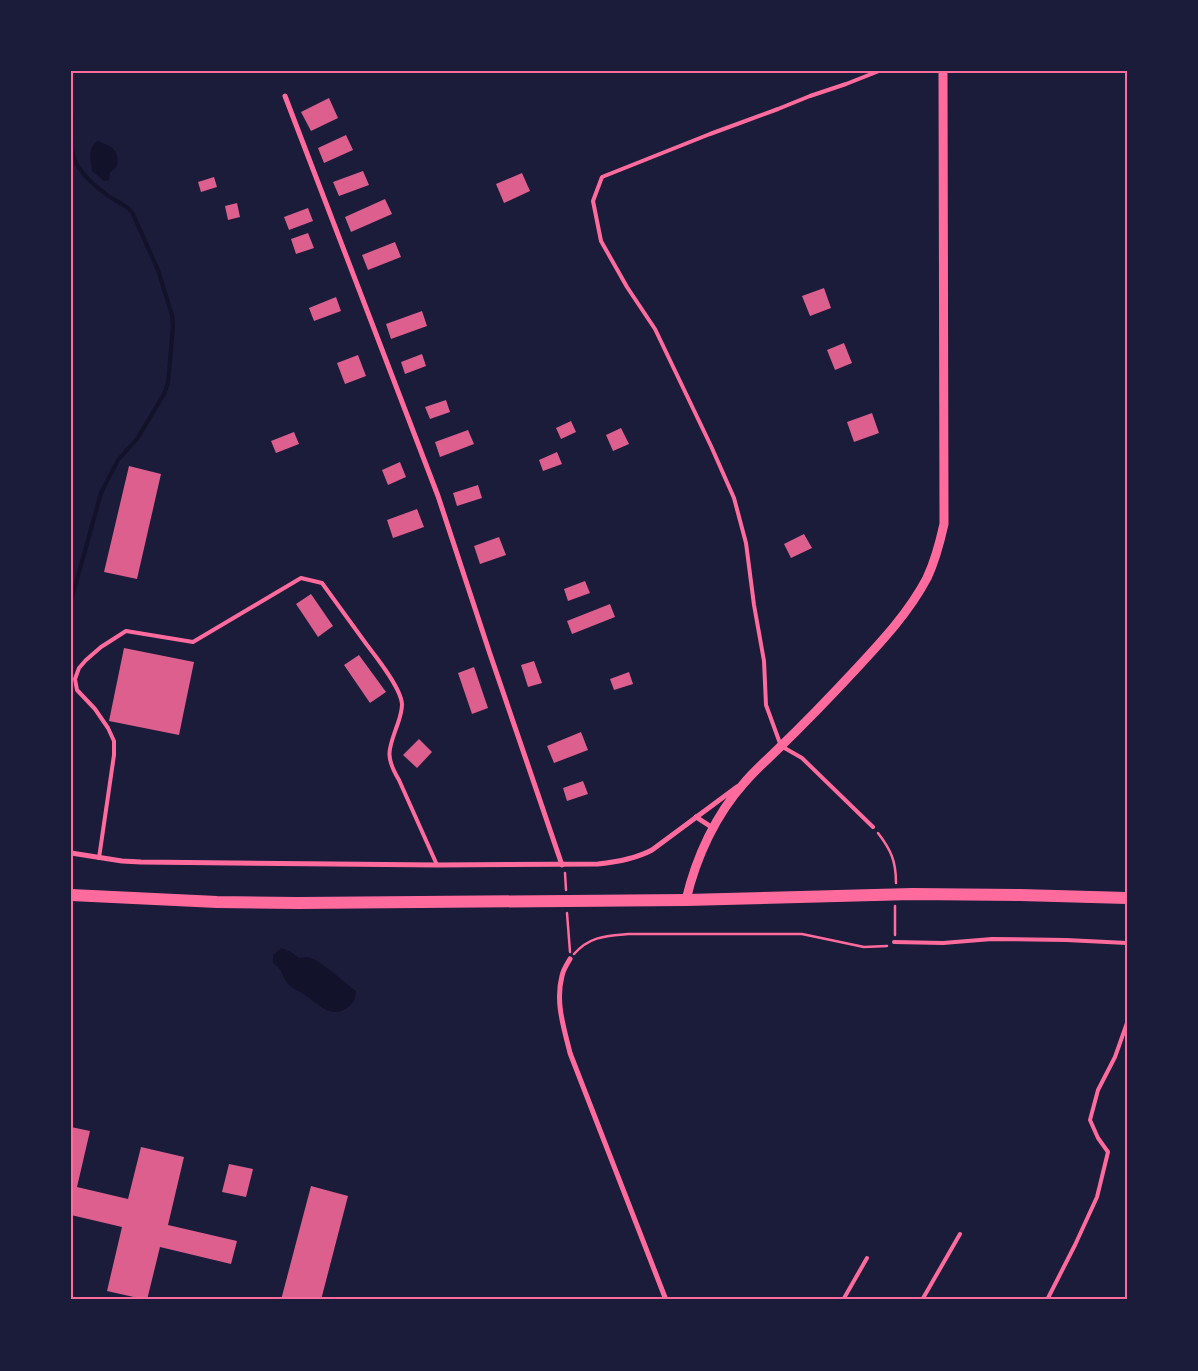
<svg xmlns="http://www.w3.org/2000/svg" width="1198" height="1371" font-family="Arial,sans-serif">
  <rect width="100%" height="100%" fill="#1b1b3a"/>
  <g fill="#12122b">
    <path d="M98,141c4,2 8,3 12,5 9,7 12,21 0,26l-1,8 -5,1 -12,-10c-1,-11 -5,-23 6,-30z"/>
    <path d="M281,948l10,4 8,6c3,0 5,-1 8,-1 10,0 39,27 49,34 0,8 -2,12 -9,17 -17,12 -31,-6 -45,-15 -4,-3 -10,-4 -13,-8 -8,-9 -4,-13 -16,-22v-8z"/>
  </g>
  <g fill="none" stroke-linecap="round" stroke-linejoin="round">
    <path stroke="#12122b" stroke-width="4" d="M71,111c1,13 -1,29 2,42 2,17 21,32 34,42 8,6 18,9 25,17l26,58 14,45 1,11 -5,57 -4,11 -27,45 -19,21 -17,33 -30,108"/>
  </g>
  <g fill="#dd5f8e">
    <polygon points="329,98 338,118 311,131 301,112"/>
    <polygon points="346,135 353,150 324,163 318,148"/>
    <polygon points="363,171 369,185 339,196 333,182"/>
    <polygon points="522,173 530,191 504,203 496,184"/>
    <polygon points="214,177 217,187 201,192 198,182"/>
    <polygon points="385,199 392,214 351,232 345,217"/>
    <polygon points="237,203 240,217 228,220 225,206"/>
    <polygon points="308,208 313,221 289,230 284,217"/>
    <polygon points="308,233 314,248 296,254 291,239"/>
    <polygon points="395,242 401,257 368,270 362,255"/>
    <polygon points="824,288 831,308 810,316 802,296"/>
    <polygon points="336,297 341,311 314,321 309,308"/>
    <polygon points="422,311 427,326 391,339 386,324"/>
    <polygon points="844,343 852,363 835,370 827,350"/>
    <polygon points="422,354 426,366 405,374 401,362"/>
    <polygon points="358,355 366,376 345,384 337,363"/>
    <polygon points="446,400 450,412 430,419 425,407"/>
    <polygon points="872,413 879,433 854,442 847,422"/>
    <polygon points="571,421 576,432 561,439 556,428"/>
    <polygon points="621,428 629,444 613,451 606,435"/>
    <polygon points="468,430 474,444 440,457 435,442"/>
    <polygon points="294,432 299,444 276,453 271,441"/>
    <polygon points="557,452 562,464 543,471 539,460"/>
    <polygon points="400,462 406,477 388,485 382,470"/>
    <polygon points="129,466 161,474 137,579 104,572"/>
    <polygon points="478,485 482,498 457,506 453,493"/>
    <polygon points="417,509 424,527 393,538 387,520"/>
    <polygon points="804,534 812,548 791,558 784,544"/>
    <polygon points="499,537 506,555 480,564 474,546"/>
    <polygon points="585,581 590,593 568,601 564,589"/>
    <polygon points="311,594 333,626 318,637 296,604"/>
    <polygon points="610,604 615,617 572,634 567,621"/>
    <polygon points="124,648 194,662 179,735 109,721"/>
    <polygon points="359,655 386,692 370,703 344,665"/>
    <polygon points="534,661 542,683 528,687 521,665"/>
    <polygon points="474,667 488,708 472,714 458,673"/>
    <polygon points="629,672 633,684 614,690 610,679"/>
    <polygon points="581,732 588,750 554,763 547,746"/>
    <polygon points="419,739 432,752 417,768 403,755"/>
    <polygon points="583,781 588,794 567,801 563,788"/>
    <polygon points="71,1127 90,1131 77,1187 128,1199 141,1147 184,1157 168,1225 237,1241 231,1264 160,1247 147,1300 107,1291 122,1227 71,1215"/>
    <polygon points="229,1164 253,1169 246,1197 222,1192"/>
    <polygon points="311,1186 348,1196 321,1300 281,1300"/>
  </g>
  <g fill="none" stroke-linecap="round" stroke-linejoin="round">
    <g stroke="#ff6b9d" stroke-width="2.5">
      <path d="M878,833c13,17 18,28 18,50"/>
      <polyline points="565,873 566,890"/>
      <polyline points="567,913 570,952"/>
      <polyline points="895,935 895,906"/>
      <path d="M574,954c16,-18 32,-18 54,-20h174l62,13 23,-1"/>
    </g>
    <g stroke="#ff6b9d" stroke-width="4">
      <polyline points="873,827 802,758 781,746 766,705 764,661 754,605 746,543 734,498 711,446 655,329 627,287 601,241 593,201 602,177 710,134 778,109 810,96 846,84 879,71"/>
      <path d="M99,858l15,-103v-14l-6,-13 -13,-19 -18,-19 -2,-11 4,-11 7,-8 15,-13 25,-16 67,11 108,-64 21,5c15,21 30,41 45,62 10,13 34,43 35,59 0,6 -2,13 -4,19 -9,26 -14,32 1,57l38,85"/>
      <polyline points="894,942 943,943 992,939 1066,940 1127,943"/>
      <polyline points="843,1300 867,1258"/>
      <polyline points="922,1300 960,1234"/>
      <polyline points="1047,1300 1075,1245 1097,1197 1108,1152 1098,1138 1090,1120 1098,1090 1115,1057 1127,1023"/>
    </g>
    <g stroke="#ff6b9d" stroke-width="5">
      <polyline points="285,96 438,496 490,654 562,865"/>
      <polyline points="696,817 713,828"/>
      <path d="M71,853l51,8 19,1 296,3 161,-1c20,-2 37,-5 54,-14l85,-63"/>
      <path d="M570,959c-3,5 -7,11 -8,17 -7,26 2,52 8,77l96,247"/>
    </g>
    <path stroke="#ff6b9d" stroke-width="9" d="M686,900c10,-43 30,-86 59,-118 10,-12 22,-22 32,-32 28,-27 54,-54 80,-82 26,-28 52,-56 70,-90 8,-17 13,-36 17,-54l-1,-453"/>
    <polyline stroke="#ff6b9d" stroke-width="12" points="71,895 217,902 298,903 686,900 912,894 1020,895 1127,898"/>
  </g>
  <rect width="1198" height="1371" fill="none" stroke="#1b1b3a" stroke-width="145"/>
  <rect x="72" y="72" width="1054" height="1226" fill="none" stroke="#ff6b9d" stroke-width="2"/>
</svg>
